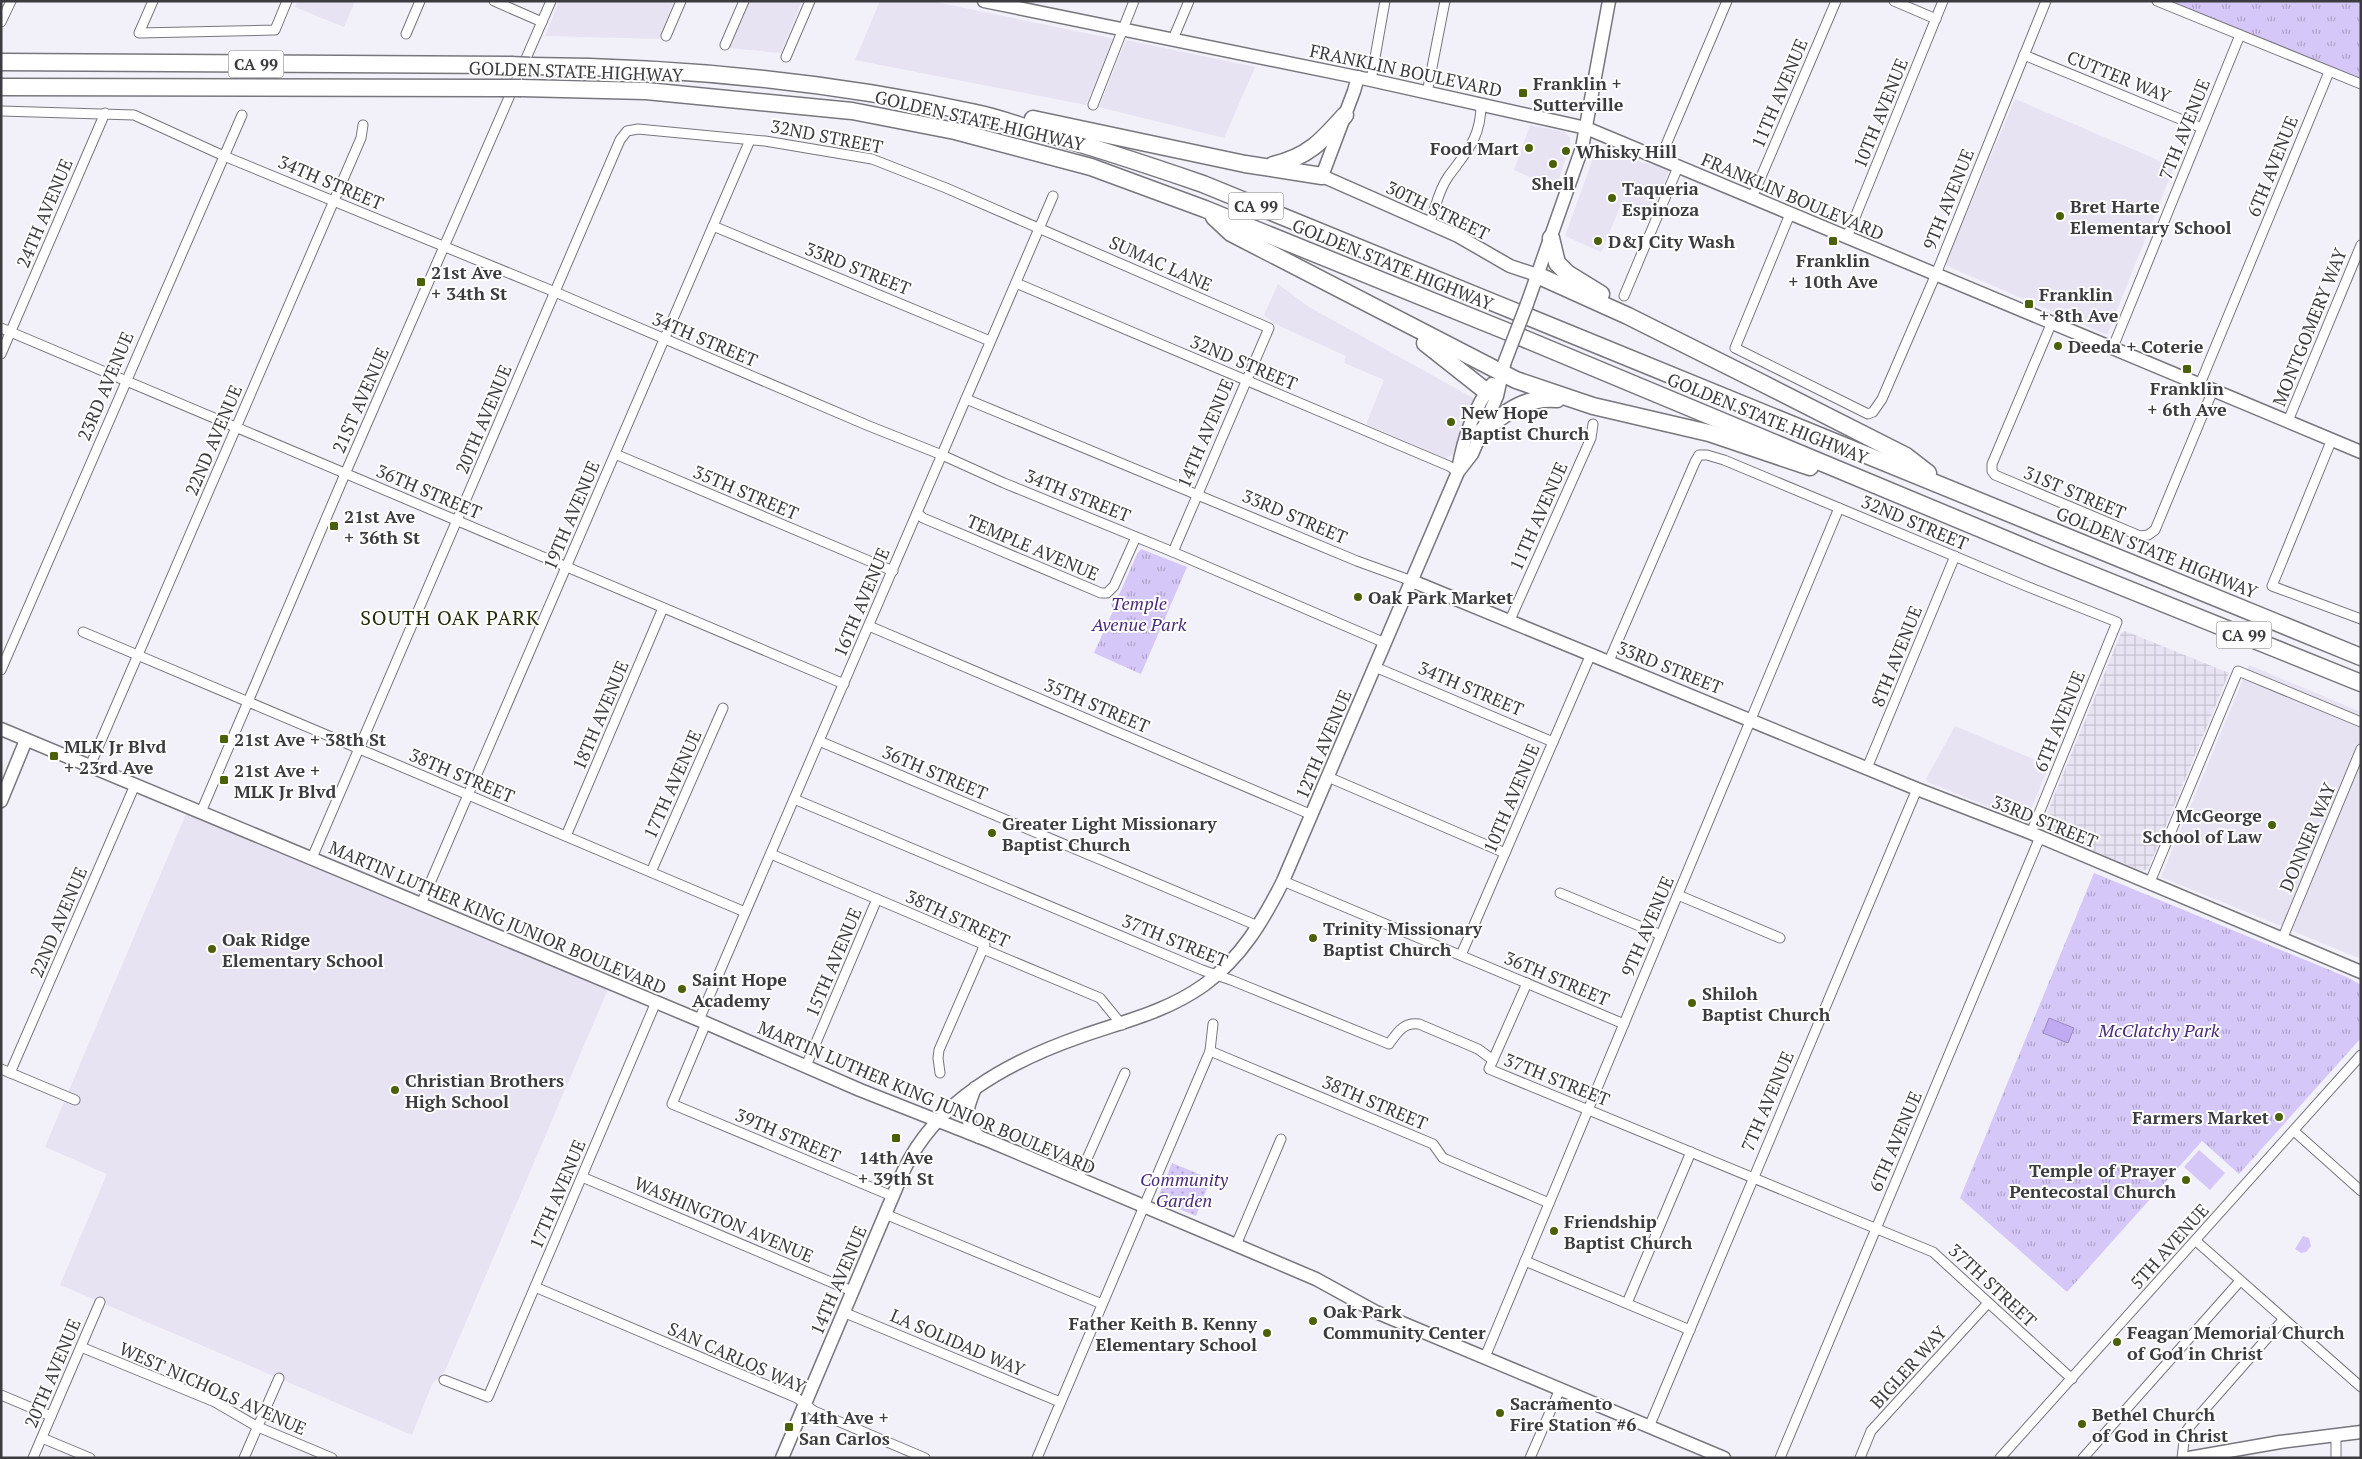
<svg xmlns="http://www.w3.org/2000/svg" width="2362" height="1459" font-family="'PT Serif',serif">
  <defs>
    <pattern id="industrial-grid" width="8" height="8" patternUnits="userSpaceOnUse" patternTransform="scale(1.25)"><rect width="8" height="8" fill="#e7e3f3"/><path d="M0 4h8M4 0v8" fill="none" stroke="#c7c4d1"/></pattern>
    <pattern id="park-tufts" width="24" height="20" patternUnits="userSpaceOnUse" patternTransform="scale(1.25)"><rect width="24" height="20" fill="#d5c7f8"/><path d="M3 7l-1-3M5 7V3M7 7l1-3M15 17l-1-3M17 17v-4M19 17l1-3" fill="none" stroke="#aea3ca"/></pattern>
    <pattern id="garden-dots" width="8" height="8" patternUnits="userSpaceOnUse" patternTransform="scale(1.25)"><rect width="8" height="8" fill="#d5c7f8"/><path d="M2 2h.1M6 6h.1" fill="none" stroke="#aea3ca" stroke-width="1.8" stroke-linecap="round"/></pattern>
  </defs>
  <rect width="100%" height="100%" fill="#f2f0f9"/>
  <g fill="#e7e3f3">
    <polygon points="297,1 355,1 344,27 295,7"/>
    <polygon points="559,1 674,1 659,39 545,36"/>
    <polygon points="749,1 802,1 781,53 729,48"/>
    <polygon points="880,1 931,1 1114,39 1086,105 855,60"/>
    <polygon points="1126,40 1255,67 1224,138 1099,107"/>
    <polygon points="2015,99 2174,167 2107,335 1945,265"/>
    <polygon points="1530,125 1565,132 1570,138 1570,145 1556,189 1514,170"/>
    <polygon points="1602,147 1644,163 1665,167 1668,170 1668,174 1652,212 1623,200 1601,252 1565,236 1595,153"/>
    <polygon points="1278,284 1309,307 1475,399 1452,455 1445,458 1366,424 1384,380 1344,363 1346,356 1275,324 1264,315"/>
    <polygon points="2249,665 2361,712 2361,959 2161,877"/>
    <polygon points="1955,726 2049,766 2027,819 2023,821 1928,782 1926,779"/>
    <polygon points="186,814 608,989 445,1371 432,1384 412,1435 60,1285 107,1174 45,1147"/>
  </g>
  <polygon fill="url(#industrial-grid)" points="2125,631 2229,673 2148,869 2143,871 2045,831 2043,823 2121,633"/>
  <g fill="#d5c7f8">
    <polygon points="2199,1150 2225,1173 2210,1190 2184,1167"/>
    <polygon points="2303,1236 2309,1238 2311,1246 2306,1252 2301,1253 2295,1249"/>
  </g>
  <g fill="url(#park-tufts)">
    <polygon points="2168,1 2361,1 2361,80"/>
    <polygon points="1141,549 1187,567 1141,674 1094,653 1113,611 1111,602 1119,595 1137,554"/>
    <polygon points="2094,873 2349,978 2361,985 2361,1038 2239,1174 2202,1141 2067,1292 1960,1198"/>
  </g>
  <polygon fill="url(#garden-dots)" points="1172,1163 1211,1179 1196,1216 1157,1200"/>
  <polygon fill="#c0abf3" stroke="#9889bd" points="2049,1018 2074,1028 2068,1043 2043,1033"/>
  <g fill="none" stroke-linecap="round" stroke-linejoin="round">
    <defs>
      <g id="street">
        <polyline points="153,1 139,33 275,30 287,1"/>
        <polyline points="494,1 542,22"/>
        <polyline points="1894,1 1936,19"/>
        <polyline points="2157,1 2361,84"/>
        <polyline points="1,22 11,1"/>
        <polyline points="406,34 420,1"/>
        <polyline points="666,36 681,1"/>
        <polyline points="1173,39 1189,1"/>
        <polyline points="725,45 744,1"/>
        <polyline points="2024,55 2202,128"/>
        <polyline points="786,57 810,1"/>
        <polyline points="1371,80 1385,1"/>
        <polyline points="1427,93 1445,1"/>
        <polyline points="1093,105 1134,1"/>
        <polyline points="1,111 134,115 224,156 555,292 869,426 942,455 1004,483 1173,552 1385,643"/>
        <polyline points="1660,159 1727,1"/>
        <polyline points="1752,198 1836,1"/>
        <polyline points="1790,214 1735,348 1868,414 1873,412 1882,399 1936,274 2046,1"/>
        <path d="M1429,224c7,-16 9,-33 19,-47 19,-26 33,-39 33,-73"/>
        <polyline points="713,226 990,341"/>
        <polyline points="1847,237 1943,1"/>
        <polyline points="1016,283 1449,466 1458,472"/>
        <polyline points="1624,296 1678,167"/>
        <polyline points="2052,322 1992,464 1992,471 1995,475 2140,536 2148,535 2155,530 2213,390"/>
        <polyline points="1,328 844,684"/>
        <polyline points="2113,347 2240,35"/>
        <polyline points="1,354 105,113"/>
        <polyline points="2200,384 2329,72"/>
        <polyline points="966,399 1357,561 1412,581"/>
        <polyline points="2288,421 2361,245"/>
        <polyline points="2332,439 2272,586 2361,619"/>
        <polyline points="615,454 893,571"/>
        <polyline points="917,513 923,518 1101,593 1107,593 1114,586 1136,537"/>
        <polyline points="1510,620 1591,438 1593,424"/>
        <polyline points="869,626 1312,815"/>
        <polyline points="83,632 745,912"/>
        <polyline points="1609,661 1695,462 1699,455 1707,455 1724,460 2026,586 2117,622 2031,833"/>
        <polyline points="1375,667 1553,742"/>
        <polyline points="1,670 242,115"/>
        <polyline points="819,741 1258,926"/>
        <polyline points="90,766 361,138 363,125"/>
        <polyline points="1867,768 1955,556"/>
        <polyline points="1328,777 1505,853"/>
        <path d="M794,799l408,171 29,10 158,64c8,-11 14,-22 30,-20l59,25 15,11"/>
        <polyline points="201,812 345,474 551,1"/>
        <polyline points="566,836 663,608"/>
        <polyline points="771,854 985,945 983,949"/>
        <polyline points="312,858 620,140 627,131 638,129 765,141 872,159 946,188 1269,328 1173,552"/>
        <polyline points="651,872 723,708"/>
        <polyline points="1283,881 1624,1024"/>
        <polyline points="2150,882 2238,671 2361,722"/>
        <polyline points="1560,893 1661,935"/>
        <polyline points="1678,895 1780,938"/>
        <polyline points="421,904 750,140"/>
        <polyline points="2283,937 2361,749"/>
        <polyline points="983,949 1100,998 1122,1025"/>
        <polyline points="1461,955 1591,654"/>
        <polyline points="1527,983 1489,1069 1933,1252 2072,1379"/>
        <polyline points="699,1020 1053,196"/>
        <polyline points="706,1023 672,1104 892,1196"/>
        <polyline points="1210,1051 1433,1144 1443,1158 1549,1203"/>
        <polyline points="806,1066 877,899"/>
        <polyline points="1,1069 75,1100"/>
        <polyline points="10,1073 135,785"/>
        <polyline points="940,1073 938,1058 939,1050 983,949"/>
        <polyline points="2294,1131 2361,1191"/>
        <polyline points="582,1177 852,1291"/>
        <polyline points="1078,1179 1125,1073"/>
        <polyline points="885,1214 1102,1304"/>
        <polyline points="2196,1241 2361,1387"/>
        <polyline points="1236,1245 1281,1139"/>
        <polyline points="1525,1261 1690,1330"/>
        <polyline points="535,1287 797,1398 814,1411 925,1458"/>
        <polyline points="1627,1303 1691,1152"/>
        <polyline points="843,1312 1060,1402"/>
        <polyline points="81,1347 215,1402 258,1427 332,1458"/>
        <polyline points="1485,1357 1839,508"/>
        <polyline points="444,1380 488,1397 656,1002"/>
        <polyline points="1,1395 51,1416"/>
        <polyline points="1649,1427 1917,789"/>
        <polyline points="42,1438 90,1458"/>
        <polyline points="33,1458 100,1302"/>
        <polyline points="244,1458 279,1378"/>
        <polyline points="1037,1458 1210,1051 1213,1024"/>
        <polyline points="1530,1458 1560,1389"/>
        <polyline points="1780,1458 2040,837"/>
        <polyline points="1860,1458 1871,1431 1988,1303"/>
        <polyline points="2000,1458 2361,1055"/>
        <polyline points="2083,1458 2240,1281"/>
        <polyline points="2182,1458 2185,1433 2190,1426 2283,1320"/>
        <polyline points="2336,1458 2336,1435"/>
      </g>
      <g id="secondary">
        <polyline points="984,1 1371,80 1586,128 2361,452"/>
        <polyline points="1358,77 1354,91 1322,176 1458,236 1510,266 1537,275"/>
        <polyline points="1527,304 1582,148 1609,1"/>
        <path d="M1458,470c5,-29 16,-62 34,-86"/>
        <polyline points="1412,581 1917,789 2031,833 2361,972"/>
        <polyline points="1,729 699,1020 860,1090 992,1142 1236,1245 1316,1279 1376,1312 1724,1458"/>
        <polyline points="1,801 26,740"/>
        <path d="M975,1088c-9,23 -13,30 4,49"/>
        <path d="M782,1458l121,-286c33,-72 107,-111 179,-136 43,-15 84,-24 122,-51 37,-27 59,-64 79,-104l175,-409 14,-18 25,-58 7,-31"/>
        <polyline points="2189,1458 2280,1442 2361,1432"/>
      </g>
      <g id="highway">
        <polyline points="1,62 511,65"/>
        <path d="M530,66c150,1 299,15 446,47 21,4 41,12 61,18 56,16 111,34 166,53l1158,473"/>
        <polyline points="1,87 501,88"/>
        <polyline points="521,88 646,91 852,111 955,131 1091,167 1205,209 1506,331 2053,559 2361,683"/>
        <polyline points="1033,119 1245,164 1322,176"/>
        <path d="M1273,165c35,-8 49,-24 72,-50"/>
        <polyline points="1214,217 1231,233 1516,380 1593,406 1709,433 1810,467"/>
        <polyline points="1551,238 1557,263 1567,273 1601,294"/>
        <polyline points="1537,275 1628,316 1764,384 1906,456 1928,473"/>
        <polyline points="1425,343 1487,392"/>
        <path d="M1481,432c24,-19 44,-36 76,-33"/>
      </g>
    </defs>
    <use href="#street" stroke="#78767d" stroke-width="11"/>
    <use href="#secondary" stroke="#78767d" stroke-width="15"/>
    <use href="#highway" stroke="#78767d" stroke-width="19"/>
    <use href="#street" stroke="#fff" stroke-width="9"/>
    <use href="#secondary" stroke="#fff" stroke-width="12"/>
    <use href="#highway" stroke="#fff" stroke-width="16"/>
    <defs>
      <polyline id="secondary-bridge" points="1504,364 1527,304"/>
      <g id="highway-bridge">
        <polyline points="511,65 530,66"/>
        <polyline points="501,88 521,88"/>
      </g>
    </defs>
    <use href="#secondary-bridge" stroke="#78767d" stroke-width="15" stroke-linecap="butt"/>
    <use href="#highway-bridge" stroke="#78767d" stroke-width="19" stroke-linecap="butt"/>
    <use href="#secondary-bridge" stroke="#fff" stroke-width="12"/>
    <use href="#highway-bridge" stroke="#fff" stroke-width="16"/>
  </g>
  <g fill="#4b6008" stroke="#fff" stroke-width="2">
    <rect x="1518" y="88" width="10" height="10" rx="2.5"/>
    <circle cx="1529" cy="148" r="5"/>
    <circle cx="1566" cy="151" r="5"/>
    <circle cx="1553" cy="164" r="5"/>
    <circle cx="1612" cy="198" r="5"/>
    <circle cx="2060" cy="216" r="5"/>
    <circle cx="1598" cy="241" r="5"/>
    <rect x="1828" y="236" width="10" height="10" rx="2.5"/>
    <rect x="416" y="277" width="10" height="10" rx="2.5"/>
    <rect x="2024" y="299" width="10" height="10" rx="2.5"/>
    <circle cx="2058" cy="346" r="5"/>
    <rect x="2182" y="364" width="10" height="10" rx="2.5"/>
    <circle cx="1451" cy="422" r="5"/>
    <rect x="329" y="521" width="10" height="10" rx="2.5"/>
    <circle cx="1358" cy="597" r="5"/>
    <rect x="219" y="734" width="10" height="10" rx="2.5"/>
    <rect x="49" y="751" width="10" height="10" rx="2.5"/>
    <rect x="219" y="775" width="10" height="10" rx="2.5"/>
    <circle cx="2272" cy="825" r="5"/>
    <circle cx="992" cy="833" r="5"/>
    <circle cx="1313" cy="938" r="5"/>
    <circle cx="212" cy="949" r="5"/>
    <circle cx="682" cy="989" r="5"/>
    <circle cx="1692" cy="1003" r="5"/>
    <circle cx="395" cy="1090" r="5"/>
    <circle cx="2279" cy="1117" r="5"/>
    <rect x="891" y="1133" width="10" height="10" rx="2.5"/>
    <circle cx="2186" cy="1180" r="5"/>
    <circle cx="1554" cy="1231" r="5"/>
    <circle cx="1313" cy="1321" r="5"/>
    <circle cx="1267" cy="1333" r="5"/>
    <circle cx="2117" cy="1342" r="5"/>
    <circle cx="1500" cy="1413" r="5"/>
    <circle cx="2082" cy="1424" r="5"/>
    <rect x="784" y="1422" width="10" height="10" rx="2.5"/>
  </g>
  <g text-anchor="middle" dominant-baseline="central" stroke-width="4" stroke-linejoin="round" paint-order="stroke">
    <g fill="#fff" stroke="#767679" stroke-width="1">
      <rect x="228.5" y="50.5" width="55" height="27" rx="4"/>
      <rect x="1228.5" y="192.5" width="55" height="27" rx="4"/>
      <rect x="2216.5" y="621.5" width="55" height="27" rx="4"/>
    </g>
    <g font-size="16" font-weight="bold" fill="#3c3b3f">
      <text x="256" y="64">CA 99</text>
      <text x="1256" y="206">CA 99</text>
      <text x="2244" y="635">CA 99</text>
    </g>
    <g font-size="18" fill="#3c3b3f" stroke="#fff">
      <text transform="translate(1406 70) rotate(12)">FRANKLIN BOULEVARD</text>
      <text transform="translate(576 71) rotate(2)">GOLDEN STATE HIGHWAY</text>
      <text transform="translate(2119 76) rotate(22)">CUTTER WAY</text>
      <text transform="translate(1779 93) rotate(-67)">11TH AVENUE</text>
      <text transform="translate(1880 113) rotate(-68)">10TH AVENUE</text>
      <text transform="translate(980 120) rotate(13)">GOLDEN STATE HIGHWAY</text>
      <text transform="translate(2184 129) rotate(-68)">7TH AVENUE</text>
      <text transform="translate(827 136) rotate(11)">32ND STREET</text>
      <text transform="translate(2272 166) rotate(-68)">6TH AVENUE</text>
      <text transform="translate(331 182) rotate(23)">34TH STREET</text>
      <text transform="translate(1793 196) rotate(23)">FRANKLIN BOULEVARD</text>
      <text transform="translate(1948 199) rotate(-68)">9TH AVENUE</text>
      <text transform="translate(1438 210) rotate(26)">30TH STREET</text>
      <text transform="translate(44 213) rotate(-67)">24TH AVENUE</text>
      <text transform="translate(1161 263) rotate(24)">SUMAC LANE</text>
      <text transform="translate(1393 264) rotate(22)">GOLDEN STATE HIGHWAY</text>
      <text transform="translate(858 268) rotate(22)">33RD STREET</text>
      <text transform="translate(2309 327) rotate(-68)">MONTGOMERY WAY</text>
      <text transform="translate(705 339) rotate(23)">34TH STREET</text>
      <text transform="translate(1244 362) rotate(23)">32ND STREET</text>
      <text transform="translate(105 386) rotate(-67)">23RD AVENUE</text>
      <text transform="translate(360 400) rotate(-66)">21ST AVENUE</text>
      <text transform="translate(1768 418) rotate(22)">GOLDEN STATE HIGHWAY</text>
      <text transform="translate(483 419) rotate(-67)">20TH AVENUE</text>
      <text transform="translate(1205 433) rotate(-67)">14TH AVENUE</text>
      <text transform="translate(213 440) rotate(-67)">22ND AVENUE</text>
      <text transform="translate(429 491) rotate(23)">36TH STREET</text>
      <text transform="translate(746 492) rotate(23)">35TH STREET</text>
      <text transform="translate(2075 492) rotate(23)">31ST STREET</text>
      <text transform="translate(1078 495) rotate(22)">34TH STREET</text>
      <text transform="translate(571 515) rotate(-67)">19TH AVENUE</text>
      <text transform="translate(1295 516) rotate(23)">33RD STREET</text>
      <text transform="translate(1538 516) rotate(-66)">11TH AVENUE</text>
      <text transform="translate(1915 522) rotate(23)">32ND STREET</text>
      <text transform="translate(1033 547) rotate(23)">TEMPLE AVENUE</text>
      <text transform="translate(2157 552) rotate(22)">GOLDEN STATE HIGHWAY</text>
      <text transform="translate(861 602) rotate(-67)">16TH AVENUE</text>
      <text transform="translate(1896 656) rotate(-68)">8TH AVENUE</text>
      <text transform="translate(1670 667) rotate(22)">33RD STREET</text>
      <text transform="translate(1471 688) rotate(23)">34TH STREET</text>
      <text transform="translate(1097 705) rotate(23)">35TH STREET</text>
      <text transform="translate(600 715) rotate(-67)">18TH AVENUE</text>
      <text transform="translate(2059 721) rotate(-68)">6TH AVENUE</text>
      <text transform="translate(1323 744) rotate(-67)">12TH AVENUE</text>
      <text transform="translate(935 772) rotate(23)">36TH STREET</text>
      <text transform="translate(462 775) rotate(23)">38TH STREET</text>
      <text transform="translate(672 784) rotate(-66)">17TH AVENUE</text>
      <text transform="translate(1511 798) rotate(-67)">10TH AVENUE</text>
      <text transform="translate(2045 821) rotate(22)">33RD STREET</text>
      <text transform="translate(2307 837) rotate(-67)">DONNER WAY</text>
      <text transform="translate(498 917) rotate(23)">MARTIN LUTHER KING JUNIOR BOULEVARD</text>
      <text transform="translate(958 918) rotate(25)">38TH STREET</text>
      <text transform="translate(58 922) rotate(-67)">22ND AVENUE</text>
      <text transform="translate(1647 926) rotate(-67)">9TH AVENUE</text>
      <text transform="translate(1175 940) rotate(22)">37TH STREET</text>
      <text transform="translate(833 962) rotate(-67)">15TH AVENUE</text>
      <text transform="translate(1557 978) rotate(23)">36TH STREET</text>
      <text transform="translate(1557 1079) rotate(22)">37TH STREET</text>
      <text transform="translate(927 1097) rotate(23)">MARTIN LUTHER KING JUNIOR BOULEVARD</text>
      <text transform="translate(1767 1101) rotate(-67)">7TH AVENUE</text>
      <text transform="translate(1375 1102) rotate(23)">38TH STREET</text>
      <text transform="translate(788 1135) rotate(23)">39TH STREET</text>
      <text transform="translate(1895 1141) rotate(-67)">6TH AVENUE</text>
      <text transform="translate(557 1194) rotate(-67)">17TH AVENUE</text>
      <text transform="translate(724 1219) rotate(23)">WASHINGTON AVENUE</text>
      <text transform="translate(2169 1246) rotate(-48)">5TH AVENUE</text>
      <text transform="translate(838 1280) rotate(-67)">14TH AVENUE</text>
      <text transform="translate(1993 1285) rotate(43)">37TH STREET</text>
      <text transform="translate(958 1342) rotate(23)">LA SOLIDAD WAY</text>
      <text transform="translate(737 1357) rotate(24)">SAN CARLOS WAY</text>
      <text transform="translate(1908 1367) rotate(-48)">BIGLER WAY</text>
      <text transform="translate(52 1373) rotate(-67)">20TH AVENUE</text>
      <text transform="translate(213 1388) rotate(24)">WEST NICHOLS AVENUE</text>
    </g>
    <g font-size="18" font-weight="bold" fill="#3c3b3f" stroke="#fff" text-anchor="start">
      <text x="1533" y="83">Franklin +<tspan x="1533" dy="21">Sutterville</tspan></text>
      <text x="1519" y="148" text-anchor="end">Food Mart</text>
      <text x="1576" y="151">Whisky Hill</text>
      <text x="1553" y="183" text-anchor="middle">Shell</text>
      <text x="1622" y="188">Taqueria<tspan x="1622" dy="21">Espinoza</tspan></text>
      <text x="2070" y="206">Bret Harte<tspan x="2070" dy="21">Elementary School</tspan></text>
      <text x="1608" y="241">D&amp;J City Wash</text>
      <text x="1833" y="260" text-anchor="middle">Franklin<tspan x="1833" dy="21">+ 10th Ave</tspan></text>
      <text x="431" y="272">21st Ave<tspan x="431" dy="21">+ 34th St</tspan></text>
      <text x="2039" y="294">Franklin<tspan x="2039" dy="21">+ 8th Ave</tspan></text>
      <text x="2068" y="346">Deeda + Coterie</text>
      <text x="2187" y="388" text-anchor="middle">Franklin<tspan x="2187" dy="21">+ 6th Ave</tspan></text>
      <text x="1461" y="412">New Hope<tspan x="1461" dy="21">Baptist Church</tspan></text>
      <text x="344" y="516">21st Ave<tspan x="344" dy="21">+ 36th St</tspan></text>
      <text x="1368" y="597">Oak Park Market</text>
      <text x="234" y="739">21st Ave + 38th St</text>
      <text x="64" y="746">MLK Jr Blvd<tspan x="64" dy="21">+ 23rd Ave</tspan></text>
      <text x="234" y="770">21st Ave +<tspan x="234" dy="21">MLK Jr Blvd</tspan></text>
      <text x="2262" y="815" text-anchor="end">McGeorge<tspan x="2262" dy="21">School of Law</tspan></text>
      <text x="1002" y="823">Greater Light Missionary<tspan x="1002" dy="21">Baptist Church</tspan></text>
      <text x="1323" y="928">Trinity Missionary<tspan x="1323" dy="21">Baptist Church</tspan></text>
      <text x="222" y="939">Oak Ridge<tspan x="222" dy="21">Elementary School</tspan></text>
      <text x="692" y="979">Saint Hope<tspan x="692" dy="21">Academy</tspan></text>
      <text x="1702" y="993">Shiloh<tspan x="1702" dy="21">Baptist Church</tspan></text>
      <text x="405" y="1080">Christian Brothers<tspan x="405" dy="21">High School</tspan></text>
      <text x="2269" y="1117" text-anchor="end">Farmers Market</text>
      <text x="896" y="1157" text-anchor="middle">14th Ave<tspan x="896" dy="21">+ 39th St</tspan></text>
      <text x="2176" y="1170" text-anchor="end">Temple of Prayer<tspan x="2176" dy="21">Pentecostal Church</tspan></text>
      <text x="1564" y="1221">Friendship<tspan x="1564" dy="21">Baptist Church</tspan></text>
      <text x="1323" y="1311">Oak Park<tspan x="1323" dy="21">Community Center</tspan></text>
      <text x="1257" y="1323" text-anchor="end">Father Keith B. Kenny<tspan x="1257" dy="21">Elementary School</tspan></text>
      <text x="2127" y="1332">Feagan Memorial Church<tspan x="2127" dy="21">of God in Christ</tspan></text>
      <text x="1510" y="1403">Sacramento<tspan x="1510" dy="21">Fire Station #6</tspan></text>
      <text x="2092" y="1414">Bethel Church<tspan x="2092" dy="21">of God in Christ</tspan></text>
      <text x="799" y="1417">14th Ave +<tspan x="799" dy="21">San Carlos</tspan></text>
    </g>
    <g font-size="18" font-style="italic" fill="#4a2a7c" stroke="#fff">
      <text x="1139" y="603">Temple<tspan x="1139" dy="21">Avenue Park</tspan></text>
      <text x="2159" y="1030">McClatchy Park</text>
      <text x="1184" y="1179">Community<tspan x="1184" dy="21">Garden</tspan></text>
    </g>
    <g font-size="20" letter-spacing="1" fill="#242e08" stroke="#fff">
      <text x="450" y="617">SOUTH OAK PARK</text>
    </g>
  </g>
  <rect width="2362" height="1459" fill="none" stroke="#3c3b3f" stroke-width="5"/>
</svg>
